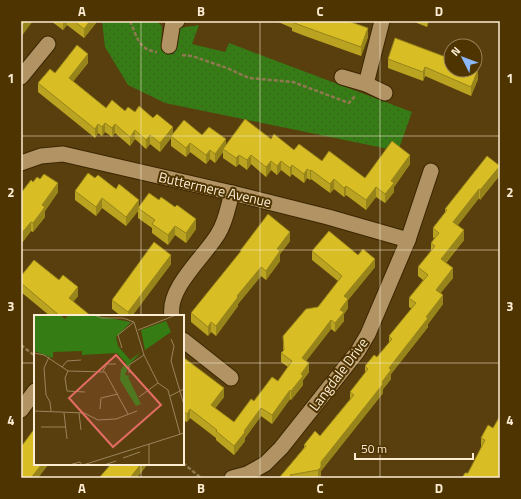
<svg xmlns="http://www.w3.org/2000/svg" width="521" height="499" font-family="'Titillium Web',sans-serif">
  <defs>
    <pattern id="park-dots" width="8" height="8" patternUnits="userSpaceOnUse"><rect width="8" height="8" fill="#357c14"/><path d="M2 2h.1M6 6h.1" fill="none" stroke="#425f2c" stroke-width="1.8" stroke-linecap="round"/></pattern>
  </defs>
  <rect width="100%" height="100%" fill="#593f0d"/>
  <polygon fill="url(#park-dots)" points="102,21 156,21 162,26 161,48 177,49 180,28 199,25 192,44 225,52 229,43 412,112 398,151 165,103 128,85 105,47"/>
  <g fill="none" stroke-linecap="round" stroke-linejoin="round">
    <defs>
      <g id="street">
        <polyline points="169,46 173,21 177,21"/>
        <polyline points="21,77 48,44"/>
        <polyline points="342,77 366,84 385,93"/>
        <polyline points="366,84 382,21"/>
        <polyline points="21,163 41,156 63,154 232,193 328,217 408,240"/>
        <path d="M172,316c-5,-28 33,-60 46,-82 8,-12 10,-28 14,-41"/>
        <polyline points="183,340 231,378"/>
        <polyline points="21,410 35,391"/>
        <polyline points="232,478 247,474 265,464 281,448 358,351 368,334 408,240 431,171"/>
      </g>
    </defs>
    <use href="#street" stroke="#3a2601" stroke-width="17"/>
    <g stroke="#8f794f" stroke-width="2.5" stroke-dasharray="4 2" stroke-linecap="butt">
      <path d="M130,21c7,15 8,29 27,31"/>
      <polyline points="182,55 192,56 227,68 249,78 293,82 349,103 355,96"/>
      <polyline points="21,345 35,356"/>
      <polyline points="183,463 201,478"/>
    </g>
    <use href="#street" stroke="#b19364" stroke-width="15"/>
  </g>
  <g fill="#baa320">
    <polygon points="51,21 96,21 96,23 84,38 67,25 63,30"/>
    <polygon points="276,21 348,21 368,37 361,56 305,36 292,31 292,28"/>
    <polygon points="412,21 429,21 427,27"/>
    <polygon points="388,59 478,79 471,96 425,76 423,81 388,68"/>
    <polygon points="88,63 73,81 106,108 135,112 173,135 202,135 226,145 271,139 294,150 365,178 410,164 394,187 394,192 385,203 376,197 366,210 346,195 344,197 334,189 330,193 311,179 310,180 307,178 304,183 292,174 290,177 281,170 277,175 271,170 266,177 251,164 247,170 239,164 236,167 223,158 223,152 215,163 210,159 206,164 190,152 186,157 171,146 171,138 160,152 150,144 146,149 135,139 130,146 115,133 112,137 105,132 102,136 98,133 95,138 38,92 38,83 55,73"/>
    <polygon points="500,175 480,200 479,198 458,225 464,240 446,263 453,278 440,293 443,304 428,324 428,327 391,374 391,379 383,389 383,393 321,471 321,476 319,478 279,478 304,448 304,445 320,436 350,399 350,392 365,373 365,366 377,357 389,343 389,336 412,309 409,307 409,298 423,280 418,276 418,267 431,252 431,243 434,239 433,237 433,228 445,213 445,209"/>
    <polygon points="95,178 139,207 196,229 186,243 175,235 168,245 152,233 152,228 138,218 138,211 126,226 102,208 96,216 75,200 75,191"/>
    <polygon points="33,182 58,192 45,211 45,217 33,232 31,231 21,244"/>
    <polygon points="290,241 280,254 280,261 266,280 261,276 238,304 238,306 216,336 211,332 208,336 191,322 191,313 240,253 240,251"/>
    <polygon points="312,251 358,255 375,267 348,300 348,308 344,314 344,321 335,332 331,329 306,361 309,372 303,380 303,385 291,400 290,399 272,424 261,416 245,438 245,441 234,455 216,440 216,438 190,418 187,422 183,420 183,357 224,397 215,408 234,422 254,401 278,381 288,367 281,362 281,353 283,351 283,336 318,307 338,281 312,260"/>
    <polygon points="171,264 132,316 121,316 112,309 112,300"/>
    <polygon points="21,276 78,296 73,302 91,316 50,316 21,292"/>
    <polygon points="493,428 468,473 481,448 481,438"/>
  </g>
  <g fill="#97841a">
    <polygon points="26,21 33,21 21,37 21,27"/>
    <polygon points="63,21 67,21 67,25 63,30"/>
    <polygon points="90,21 96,21 96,23 84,38 84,29"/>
    <polygon points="427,21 429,21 427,27"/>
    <polygon points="368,28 368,37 361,56 361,47"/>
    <polygon points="88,54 88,63 69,87 69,78"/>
    <polygon points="425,67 425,76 423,81 423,72"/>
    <polygon points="478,70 478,79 471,96 471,87"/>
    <polygon points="105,123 105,132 102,136 102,127"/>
    <polygon points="98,124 98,133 95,138 95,129"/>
    <polygon points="115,124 115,133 112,137 112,128"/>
    <polygon points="173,127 173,136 171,136 171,138 160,152 160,143"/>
    <polygon points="135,130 135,139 130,146 130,137"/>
    <polygon points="150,135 150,144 146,149 146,140"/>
    <polygon points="226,139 226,149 223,149 223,152 215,163 215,154"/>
    <polygon points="190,143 190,152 186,157 186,148"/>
    <polygon points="210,150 210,159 206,164 206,155"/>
    <polygon points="239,155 239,164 236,167 236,158"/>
    <polygon points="251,155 251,164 247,170 247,160"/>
    <polygon points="410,155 410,164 394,187 394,192 385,203 385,194 391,181"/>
    <polygon points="271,161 271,170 266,177 266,167"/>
    <polygon points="281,161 281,170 277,175 277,166"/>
    <polygon points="292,165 292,174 290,177 290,168"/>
    <polygon points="500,166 500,175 480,200 480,190"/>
    <polygon points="307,169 307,178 304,183 304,174"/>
    <polygon points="311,170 311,179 310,180 310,171"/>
    <polygon points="334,179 334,189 330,193 330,184"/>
    <polygon points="58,183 58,192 45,211 45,217 33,232 33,223 42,205"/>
    <polygon points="346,186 346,195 344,197 344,188"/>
    <polygon points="376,187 376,197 366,210 366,200"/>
    <polygon points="479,189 479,198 453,231 453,222"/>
    <polygon points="102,198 102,208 96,216 96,207"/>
    <polygon points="139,200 139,209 138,208 138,211 126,226 126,217"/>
    <polygon points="196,219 196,229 186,243 186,233"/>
    <polygon points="31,222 31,231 21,244 21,234"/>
    <polygon points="175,226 175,235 168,245 168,235"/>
    <polygon points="464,230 464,240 441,268 441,259"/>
    <polygon points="290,232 290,241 280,254 280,261 266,280 266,271 277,249"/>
    <polygon points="171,255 171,264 132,316 128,316 128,312"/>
    <polygon points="375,259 375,267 348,300 348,308 344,314 344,321 335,332 335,323 344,296"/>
    <polygon points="261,267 261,276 238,304 238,306 216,336 216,326 237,296"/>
    <polygon points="453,268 453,278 436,299 436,290"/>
    <polygon points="78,287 78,296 69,307 69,298"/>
    <polygon points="443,295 443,304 428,324 428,327 391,374 391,379 383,389 383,393 321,471 321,476 319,478 318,478 318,470 321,462 382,382 389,368 426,317"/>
    <polygon points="331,320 331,329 302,366 302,358"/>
    <polygon points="211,322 211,332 208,336 208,327"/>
    <polygon points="309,363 309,372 303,380 303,385 291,400 291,391 301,374"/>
    <polygon points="224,388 224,397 211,414 211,405"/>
    <polygon points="290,390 290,399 272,424 272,415"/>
    <polygon points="261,408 261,416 245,438 245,441 234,455 234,446"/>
    <polygon points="190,409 190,418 187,422 187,414"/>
    <polygon points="42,464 49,464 38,478 31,478"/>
    <polygon points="141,464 148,464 137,478 130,478"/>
  </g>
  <g fill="#d8bd25" stroke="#97841a">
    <polygon points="21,21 26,21 21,27"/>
    <polygon points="74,21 90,21 84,29"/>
    <polygon points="293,21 348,21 368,28 361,47 305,27 292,22"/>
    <polygon points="395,38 451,59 451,70 475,70 475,69 478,70 471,87 425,67 423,72 388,59"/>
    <polygon points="77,45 88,54 69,78 106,108 112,100 125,111 128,107 135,112 139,106 153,118 157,114 173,127 160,143 150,135 146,140 135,130 130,137 115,124 112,128 105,123 102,127 98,124 95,129 38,83 50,69 55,73"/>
    <polygon points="245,119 271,139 274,134 294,150 299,144 322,161 329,151 365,178 392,141 410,155 391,181 394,183 385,194 376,187 366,200 346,186 344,188 334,179 330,184 311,170 310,171 307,169 304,174 292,165 290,168 281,161 277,166 271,161 266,167 251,155 247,160 239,155 236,158 223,149"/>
    <polygon points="184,120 202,135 209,127 226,139 215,154 210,150 206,155 190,143 186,148 171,136"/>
    <polygon points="487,156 500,166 480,190 479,189 453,222 464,230 441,259 453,268 436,290 443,295 426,317 428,318 389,368 391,370 382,382 383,384 321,462 321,467 318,470 290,475 295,478 279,478 306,446 304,445 315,431 320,436 354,395 350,392 368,369 365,366 374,355 377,357 392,339 389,336 416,303 409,298 428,275 418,267 435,246 431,243 439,233 433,228 447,210 445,209"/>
    <polygon points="88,173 95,178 98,175 116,189 119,184 139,200 126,217 102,198 96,207 75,191"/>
    <polygon points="44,174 58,183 42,205 45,207 33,223 31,222 21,234 21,193 31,180 33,182 37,177 40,179"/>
    <polygon points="149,193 159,200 161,197 175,207 177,205 196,219 186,233 175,226 168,235 152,224 155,220 138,208"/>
    <polygon points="268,214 290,232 277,249 280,251 266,271 261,267 237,296 238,297 216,326 211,322 208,327 191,313 241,251 240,251"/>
    <polygon points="329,231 358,255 363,249 375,259 344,296 348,299 340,310 344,312 335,323 331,320 302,358 309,363 301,374 303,376 291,391 290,390 272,415 261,408 244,431 245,432 234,446 216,431 217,430 190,409 187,414 183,411 183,357 224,388 211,405 234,422 251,399 254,401 272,377 278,381 292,361 281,353 284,350 283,336 306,309 318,307 342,276 312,251"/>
    <polygon points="154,242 171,255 128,312 112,300"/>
    <polygon points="34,260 59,280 63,275 78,287 69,298 91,316 60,316 21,283 21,276"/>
    <polygon points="500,416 500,475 498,478 462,478 465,473 468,473 485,440 481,438 488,425 493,428"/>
    <polygon points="35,428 35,464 42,464 31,478 21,478 21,447"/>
    <polygon points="111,464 141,464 130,478 99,478"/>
  </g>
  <path fill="none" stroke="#fcecd4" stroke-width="1" stroke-opacity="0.55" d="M141,21v295M260,21v457M380,21v457M21,136h479M21,250h479M21,363h14M183,363h317M141,464v14"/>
  <g text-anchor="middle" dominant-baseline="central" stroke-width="4" stroke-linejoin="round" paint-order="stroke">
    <g font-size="14" fill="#fcecd4" stroke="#4e3400">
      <text transform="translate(215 189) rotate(13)">Buttermere Avenue</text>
      <text transform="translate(338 374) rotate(-53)">Langdale Drive</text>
    </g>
  </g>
  <g transform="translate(34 315)">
    <rect width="150" height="150" fill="#593f0d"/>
    <path d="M0,0h26l5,4 3,-4h24l39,7 -15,15 2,9 12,14 11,-8 -12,13 -4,10 6,1 -3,1 13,27 -5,2 -16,-26 1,-11 5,-6 -9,-10 -35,2v-4l-29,1v6l-19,-7zM132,6l5,11 -26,18 -4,-20z" fill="#357c14"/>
    <path fill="none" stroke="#9a845d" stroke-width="1" d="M60,0l8,3h21l11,4 10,33 14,28 10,7 12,44M104,15l38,-15M137,24l3,7 -3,15 13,44M88,33l-4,-13 16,-13M0,38l10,2 24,16 37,1 23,42M15,42l-5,11 2,27 4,7 1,9M28,52l5,-6 14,-1M34,56l-3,7 2,13 18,1M69,56l4,-7h9M95,58v-8l15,-10M136,81l14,-7M105,82l19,-14M66,94l1,-11 17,-4M0,96l50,2 14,7 18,-1 21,-8M30,98l3,26M45,98l2,17M7,112h24M115,129v21M89,143l17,-6M35,150l11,-3 2,3M49,150l101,-32M70,150l12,-4"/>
    <path fill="#e36d64" fill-opacity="0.15" stroke="#e36d64" stroke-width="2" d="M82,40l45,50 -48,42 -44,-49z"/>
    <rect width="150" height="150" fill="none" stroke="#fcecd4" stroke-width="2"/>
  </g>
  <rect width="521" height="499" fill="none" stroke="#4e3400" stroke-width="44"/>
  <g transform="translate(463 58) rotate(312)"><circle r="19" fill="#4e3400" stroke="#947e55"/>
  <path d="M0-3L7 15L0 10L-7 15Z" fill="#8cb9fc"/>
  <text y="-6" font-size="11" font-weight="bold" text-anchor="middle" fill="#fcecd4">N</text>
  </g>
  <path d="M355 453v6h118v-6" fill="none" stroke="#fcecd4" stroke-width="2"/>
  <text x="361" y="453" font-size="12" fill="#fcecd4" stroke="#4e3400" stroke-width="3" paint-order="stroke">50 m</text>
  <rect x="22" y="22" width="477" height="455" fill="none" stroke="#fcecd4" stroke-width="1.5"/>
  <g font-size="13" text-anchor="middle" font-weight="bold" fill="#fcecd4">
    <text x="82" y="16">A</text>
    <text x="201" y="16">B</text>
    <text x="320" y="16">C</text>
    <text x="439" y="16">D</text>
    <text x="11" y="83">1</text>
    <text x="510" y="83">1</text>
    <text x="11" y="197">2</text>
    <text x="510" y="197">2</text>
    <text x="11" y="311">3</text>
    <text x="510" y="311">3</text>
    <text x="11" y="425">4</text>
    <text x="510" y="425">4</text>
    <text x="82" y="493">A</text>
    <text x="201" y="493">B</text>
    <text x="320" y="493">C</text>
    <text x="439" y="493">D</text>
  </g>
</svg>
